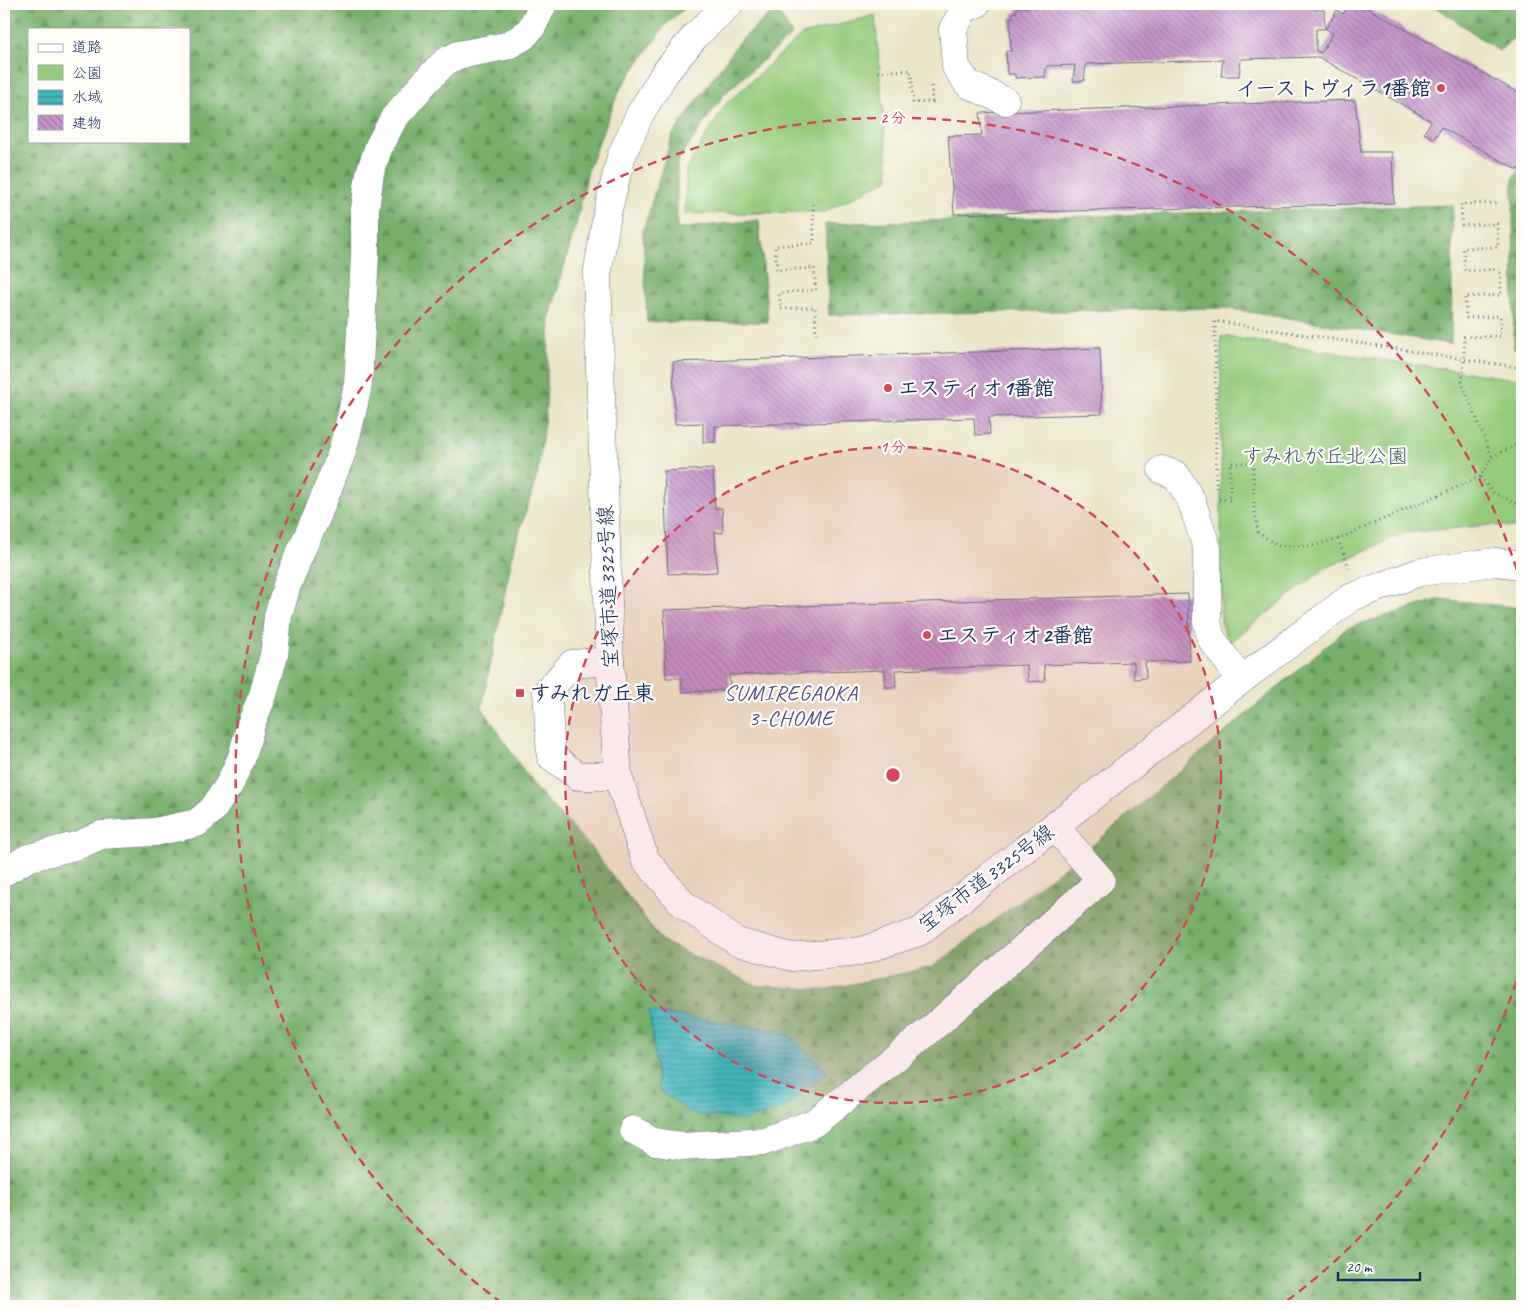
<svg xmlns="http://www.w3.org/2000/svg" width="1526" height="1310" font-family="Caveat,'Klee One',sans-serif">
  <defs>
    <pattern id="forest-firs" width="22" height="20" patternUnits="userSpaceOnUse" patternTransform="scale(1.25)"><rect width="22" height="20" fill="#78af6c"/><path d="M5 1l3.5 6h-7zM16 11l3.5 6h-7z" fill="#628f5c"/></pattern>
    <pattern id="water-rules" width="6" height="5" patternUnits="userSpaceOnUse" patternTransform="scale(1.25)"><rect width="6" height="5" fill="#43b3ba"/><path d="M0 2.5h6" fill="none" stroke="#37929a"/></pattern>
    <pattern id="building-back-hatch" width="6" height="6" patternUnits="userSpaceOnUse" patternTransform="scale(1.25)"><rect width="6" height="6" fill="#c394c8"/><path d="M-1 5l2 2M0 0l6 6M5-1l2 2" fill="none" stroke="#9e79a6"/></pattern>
  </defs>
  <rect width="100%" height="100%" fill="#fdfcf7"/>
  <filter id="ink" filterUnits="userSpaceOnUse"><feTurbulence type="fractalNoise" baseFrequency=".02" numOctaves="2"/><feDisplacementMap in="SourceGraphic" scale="10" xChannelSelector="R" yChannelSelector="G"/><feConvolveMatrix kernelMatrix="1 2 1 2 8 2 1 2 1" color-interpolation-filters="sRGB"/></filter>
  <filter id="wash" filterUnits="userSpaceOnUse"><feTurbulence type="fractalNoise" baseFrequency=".0096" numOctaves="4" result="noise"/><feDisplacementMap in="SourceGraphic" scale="20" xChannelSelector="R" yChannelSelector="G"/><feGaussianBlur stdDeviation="1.12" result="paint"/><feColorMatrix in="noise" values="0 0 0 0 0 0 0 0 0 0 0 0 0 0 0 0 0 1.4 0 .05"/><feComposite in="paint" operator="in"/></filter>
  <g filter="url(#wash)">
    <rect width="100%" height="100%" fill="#ebe6c9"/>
    <g fill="url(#forest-firs)" stroke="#4a6f65" fill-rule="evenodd">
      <path d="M4,4h686l-23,19 -47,66 -31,77 -13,59 -26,91 -4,91 -8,66 -25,79 -31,155 51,79 59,63 71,93 93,43 68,5 109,-23 160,-122 254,-217 93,-29 82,9v698h-1518zM29,29h160v112h-160z"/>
      <polygon points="1432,4 1522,4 1522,30 1499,51"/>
      <polygon points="776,8 792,35 724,94 677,162 677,229 759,220 768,322 647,322 643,231 672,136 738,43"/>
      <polygon points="1522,165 1522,350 1514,349 1513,179"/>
      <polygon points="1453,205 1451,344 1224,308 829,315 825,224"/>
    </g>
    <g fill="#96cb7c" stroke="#587d6d">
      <polygon points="875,15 889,179 824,212 685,214 686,169 725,105 802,35"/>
      <polygon points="1221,336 1522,380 1522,528 1490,525 1404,533 1324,569 1230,642 1221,625"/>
    </g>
    <polygon fill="url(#water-rules)" stroke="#2f718c" points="649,1011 786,1032 827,1072 785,1107 748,1120 693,1114 659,1091"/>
    <g id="blocks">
      <g fill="url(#building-back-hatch)">
        <polygon points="1040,4 1315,4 1315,10 1324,10 1325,29 1316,29 1316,51 1321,53 1333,33 1326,29 1337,10 1343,14 1349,4 1360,4 1522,95 1522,162 1518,170 1441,127 1434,139 1424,133 1431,121 1318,57 1241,59 1239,76 1221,76 1223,60 1086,64 1084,81 1073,81 1075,65 1047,66 1045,77 1015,78 1015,74 1007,74 1006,51 1011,51 1010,17 1013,18 1013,12 1017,12 1017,7 1039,7"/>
        <polygon points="1355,100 1361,152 1392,152 1394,203 954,214 948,136 982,135 980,113"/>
        <polygon points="1100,348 1102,414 989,417 990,434 975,435 974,418 715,426 715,442 703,442 703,423 675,424 673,362"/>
        <polygon points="713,469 715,508 722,508 723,533 715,532 717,572 668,574 664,471"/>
        <polygon points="1188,594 1190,661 1145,662 1146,678 1134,679 1134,662 1044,665 1045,681 1028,682 1027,665 895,670 896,687 885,687 885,670 729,675 730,690 682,692 682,678 666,678 664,610"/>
      </g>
    </g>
  </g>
  <g filter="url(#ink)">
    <use href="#blocks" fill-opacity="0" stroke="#646f83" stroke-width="1"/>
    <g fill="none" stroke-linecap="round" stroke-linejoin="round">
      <defs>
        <g id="minor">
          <polyline points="729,4 696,35 665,73 640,114 621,157 607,214 597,276 610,661 618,776 645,859 683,904 737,942 792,957 861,951 919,932 1241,680 1350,598 1420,572 1495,562 1522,565"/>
          <polyline points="976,4 965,8 953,29 956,67 968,84 1005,101"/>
          <polyline points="1162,470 1176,475 1191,500 1207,548 1207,622 1211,638 1241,680"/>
          <polyline points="610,661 572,664 547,692 551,756 578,776 618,776"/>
          <polyline points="4,872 28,858 79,845 101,835 155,832 197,823 213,809 229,785 242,757 251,724 263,695 274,655 278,616 287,585 300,553 317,516 342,452 351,417 358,385 365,254 365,209 370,173 379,146 394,118 427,80 445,62 458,55 506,46 523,37 532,27 543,4"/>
          <polyline points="633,1130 655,1142 682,1146 765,1141 814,1123 929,1031 1101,880 1054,826"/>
        </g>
      </defs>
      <use href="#minor" stroke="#646f83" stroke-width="29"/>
      <g stroke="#646f83" stroke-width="3" stroke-dasharray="1 4" stroke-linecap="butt">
        <polyline points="878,72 911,70 913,103 932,102 931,82"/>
        <polyline points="813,204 814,243 775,246 777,270 814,268 816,290 779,293 781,309 815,307 816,334"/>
        <polyline points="1492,457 1522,442"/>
        <polyline points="1480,477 1492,492 1520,505 1522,504"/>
        <polyline points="1216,488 1215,321 1522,368"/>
        <polyline points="1219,499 1230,500 1230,463 1253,463 1254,505 1258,532 1277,546 1311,546 1338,539 1480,477 1492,457 1462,383 1464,360 1464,337 1501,336 1500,316 1466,318 1465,297 1501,295 1500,269 1465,271 1463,248 1498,247 1497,224 1462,225 1461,204 1496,203"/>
        <polyline points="1338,539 1349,568"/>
      </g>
      <use href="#minor" stroke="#fff" stroke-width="28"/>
    </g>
  </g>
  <circle cx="893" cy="775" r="328" fill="#d1495b" fill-opacity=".12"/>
  <g fill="none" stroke="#d1495b" stroke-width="2.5" stroke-dasharray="9 6">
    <circle cx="893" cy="775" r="328"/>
    <path d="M1521 967A657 657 0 0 1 1284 1303M502 1303A657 657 0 1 1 1521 583"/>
  </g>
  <g fill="#d1495b" stroke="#fdfcf7" stroke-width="2">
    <circle cx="1441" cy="88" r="5"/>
    <circle cx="888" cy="388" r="5"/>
    <circle cx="927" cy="635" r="5"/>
    <rect x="515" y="688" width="10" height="10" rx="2.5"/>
  </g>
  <g text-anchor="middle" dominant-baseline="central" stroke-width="4.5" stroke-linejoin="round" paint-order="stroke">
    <g font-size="21" font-weight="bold" fill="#1b2f5e" stroke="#fdfcf7" text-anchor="start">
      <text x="1431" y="88" text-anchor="end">イーストヴィラ1番館</text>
      <text x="898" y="388">エスティオ1番館</text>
      <text x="937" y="635">エスティオ2番館</text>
      <text x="530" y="693">すみれガ丘東</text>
    </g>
    <g font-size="21" fill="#405e67" stroke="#fdfcf7">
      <text x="1325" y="456">すみれが丘北公園</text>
    </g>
    <g font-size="21" fill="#1b2f5e" stroke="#fdfcf7">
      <text transform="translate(608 587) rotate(-92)">宝塚市道3325号線</text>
      <text transform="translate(986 878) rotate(-37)">宝塚市道3325号線</text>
    </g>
    <g font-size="22" letter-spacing="1" fill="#565283" stroke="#fdfcf7">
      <text x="791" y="693">SUMIREGAOKA<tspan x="791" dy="25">3-CHOME</tspan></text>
    </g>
  </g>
  <circle cx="893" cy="775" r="8" fill="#d1495b" stroke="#fdfcf7" stroke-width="2.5"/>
  <g font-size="15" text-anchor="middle" font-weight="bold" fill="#d1495b" stroke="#fdfcf7" stroke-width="4.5" stroke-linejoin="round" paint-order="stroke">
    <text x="893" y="123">2 分</text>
    <text x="893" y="452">1 分</text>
  </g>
  <rect width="1526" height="1310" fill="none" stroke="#fdfcf7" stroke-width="20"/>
  <rect x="28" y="28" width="162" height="115" fill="#fdfcf7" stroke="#a3aaba"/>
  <rect x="38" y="44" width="25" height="8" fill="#ffffff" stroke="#a3aaba"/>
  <text x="72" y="52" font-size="15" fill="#1b2f5e">道路</text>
  <rect x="38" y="65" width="25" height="15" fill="#96cb7c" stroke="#a3aaba"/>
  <text x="72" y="78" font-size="15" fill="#1b2f5e">公園</text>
  <rect x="38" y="90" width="25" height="15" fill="url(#water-rules)" stroke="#a3aaba"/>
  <text x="72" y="102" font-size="15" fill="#1b2f5e">水域</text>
  <rect x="38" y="115" width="25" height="15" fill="url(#building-back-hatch)" stroke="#a3aaba"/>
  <text x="72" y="128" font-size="15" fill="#1b2f5e">建物</text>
  <path d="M1338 1272v8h82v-8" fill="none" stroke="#1b2f5e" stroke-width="2.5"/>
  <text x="1346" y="1272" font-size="15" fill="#1b2f5e" stroke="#fdfcf7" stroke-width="4" paint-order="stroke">20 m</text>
</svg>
